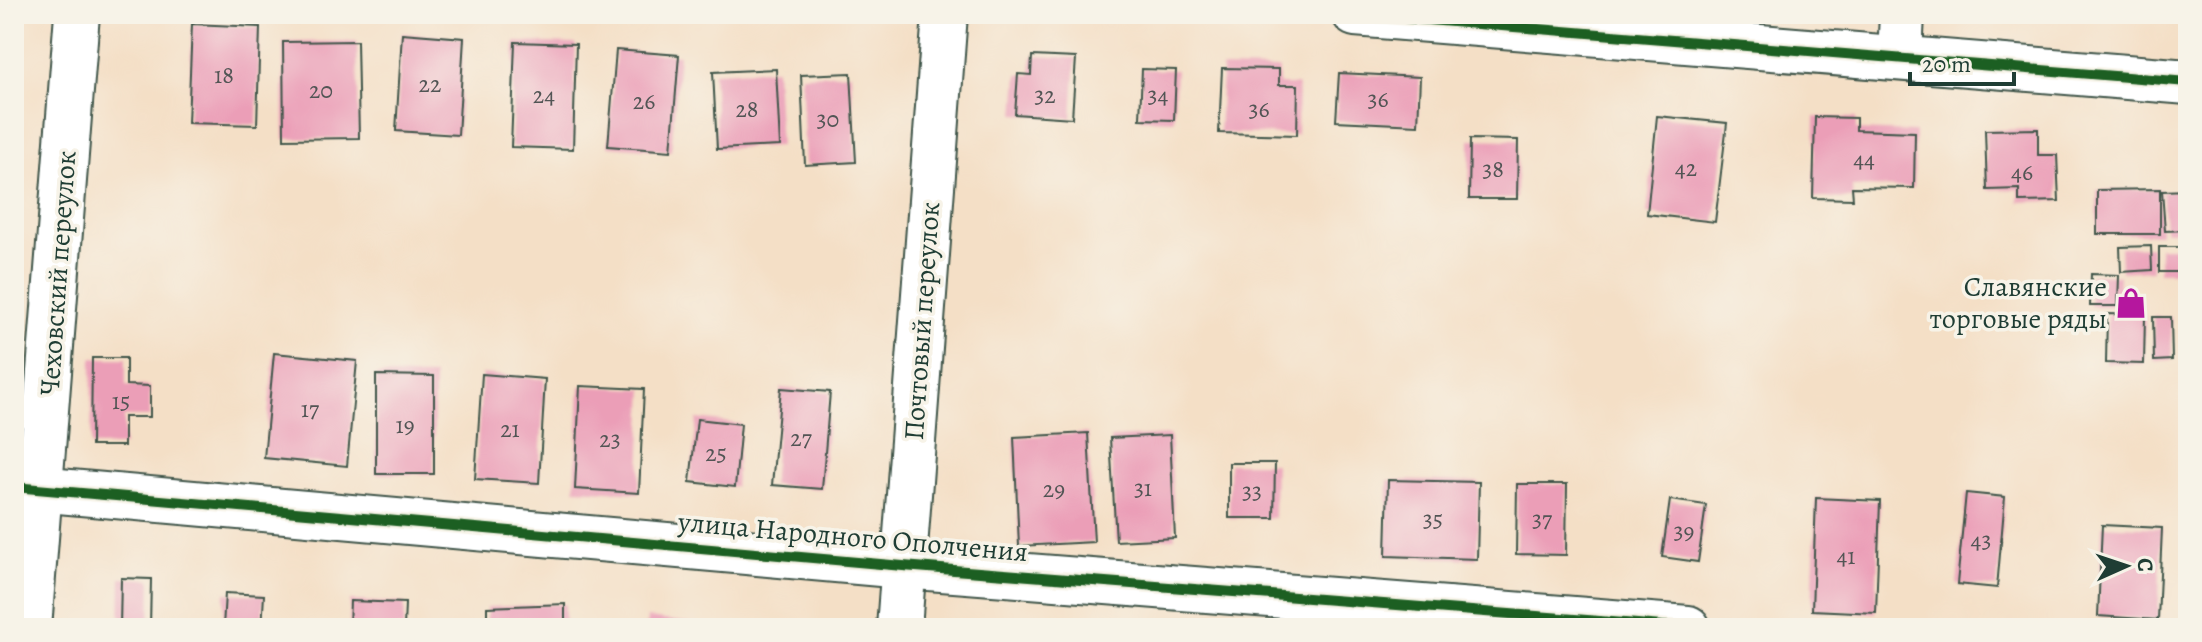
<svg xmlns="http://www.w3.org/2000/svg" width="2202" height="642" font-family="Alegreya,serif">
  <rect width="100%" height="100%" fill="#f7f3e8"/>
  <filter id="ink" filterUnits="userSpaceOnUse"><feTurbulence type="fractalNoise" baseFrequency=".0125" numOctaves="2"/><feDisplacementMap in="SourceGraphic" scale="16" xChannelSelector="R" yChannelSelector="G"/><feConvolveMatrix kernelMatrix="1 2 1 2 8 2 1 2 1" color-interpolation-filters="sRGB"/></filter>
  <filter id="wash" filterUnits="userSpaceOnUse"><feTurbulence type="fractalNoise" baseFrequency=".006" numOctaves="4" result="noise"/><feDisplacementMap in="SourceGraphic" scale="32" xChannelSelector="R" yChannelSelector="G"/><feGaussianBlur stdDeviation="1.8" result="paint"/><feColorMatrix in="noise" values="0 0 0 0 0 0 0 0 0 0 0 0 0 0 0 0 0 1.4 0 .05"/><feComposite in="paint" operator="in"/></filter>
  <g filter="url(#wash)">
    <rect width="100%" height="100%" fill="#f4dfc6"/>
    <g id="blocks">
      <g fill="#eb9eb7">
        <polygon points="2152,14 2188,14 2188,18 2152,17"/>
        <polygon points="192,24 260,27 257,125 188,123"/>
        <polygon points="402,33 464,38 458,135 396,131"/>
        <polygon points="357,41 359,138 284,139 283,42"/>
        <polygon points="515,42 576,44 573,149 511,147"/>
        <polygon points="616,50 679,55 671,151 608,146"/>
        <polygon points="1032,56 1076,58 1072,118 1015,114 1018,74 1031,75"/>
        <polygon points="1222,68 1279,69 1279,85 1298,85 1297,135 1219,133"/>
        <polygon points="776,69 780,146 717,149 713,72"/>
        <polygon points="1142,69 1176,70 1174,120 1140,119"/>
        <polygon points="851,73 856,162 805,165 801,75"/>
        <polygon points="1339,73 1420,77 1418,125 1336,121"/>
        <polygon points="1657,116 1727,123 1715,222 1647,214"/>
        <polygon points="1815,117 1856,118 1856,130 1915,132 1914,188 1852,187 1853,199 1813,198"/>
        <polygon points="2038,129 2038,155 2057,155 2059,201 2019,202 2019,189 1987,190 1985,130"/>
        <polygon points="1470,139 1518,140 1517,199 1469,199"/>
        <polygon points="2160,189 2160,234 2097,234 2097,190"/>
        <polygon points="2188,190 2188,230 2165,231 2162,191"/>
        <polygon points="2151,246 2152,270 2121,272 2120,247"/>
        <rect x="2159" y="247" width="29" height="25"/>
        <polygon points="2091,274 2119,275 2118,306 2090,306"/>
        <polygon points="2107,314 2145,315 2144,364 2106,363"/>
        <polygon points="2153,317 2171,317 2172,360 2154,361"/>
        <polygon points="274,353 357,361 347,466 264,458"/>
        <polygon points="92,358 126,358 126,385 150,386 150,417 124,417 124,446 91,446"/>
        <polygon points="482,374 545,379 539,483 475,479"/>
        <polygon points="376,375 434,376 434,474 376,474"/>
        <polygon points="580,386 644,389 639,493 575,489"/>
        <polygon points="781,388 830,392 822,489 772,485"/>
        <polygon points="697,419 741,424 735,487 690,482"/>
        <polygon points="1088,433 1094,542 1019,546 1014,437"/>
        <polygon points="1170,435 1175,538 1116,541 1110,438"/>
        <polygon points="1229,463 1275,463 1274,518 1229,518"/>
        <polygon points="1388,480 1479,482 1477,559 1386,556"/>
        <polygon points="1517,484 1567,484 1566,555 1516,554"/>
        <polygon points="1966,493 2005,497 1997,588 1957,584"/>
        <polygon points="1816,498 1880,501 1876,613 1812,610"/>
        <polygon points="1670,500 1706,505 1698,562 1662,557"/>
        <polygon points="2102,525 2162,528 2158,620 2098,616"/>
        <polygon points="121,578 151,579 150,628 120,628"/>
        <polygon points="225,593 264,595 262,628 223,628"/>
        <polygon points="350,601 405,603 404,628 349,628"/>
        <polygon points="565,604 565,628 487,628 487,607"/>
        <polygon points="647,618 691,623 690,628 646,628"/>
      </g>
    </g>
  </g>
  <g filter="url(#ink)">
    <use href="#blocks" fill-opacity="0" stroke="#3f554a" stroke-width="2"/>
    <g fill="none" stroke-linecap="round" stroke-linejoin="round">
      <defs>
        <g id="minor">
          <polyline points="1355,14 2188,82"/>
          <polyline points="1900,57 1902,14"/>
          <polyline points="14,487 903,566 1688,628"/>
          <polyline points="29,628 77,14"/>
          <polyline points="899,628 945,14"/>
        </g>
      </defs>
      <use href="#minor" stroke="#3f554a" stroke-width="48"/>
      <use href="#minor" stroke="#fff" stroke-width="44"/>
      <defs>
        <g id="cycleway">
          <polyline points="1355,14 2188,82"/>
          <polyline points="14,487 903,566 1688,628"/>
        </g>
      </defs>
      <use href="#cycleway" stroke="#f7f3e8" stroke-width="15"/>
      <use href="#cycleway" stroke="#1b5e20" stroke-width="10"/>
    </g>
  </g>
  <defs>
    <symbol id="shop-bare" viewBox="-9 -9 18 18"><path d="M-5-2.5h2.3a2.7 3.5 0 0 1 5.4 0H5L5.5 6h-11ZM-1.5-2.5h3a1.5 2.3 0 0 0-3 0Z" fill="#b5179e" stroke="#f7f3e8" stroke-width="2.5" paint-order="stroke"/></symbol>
  </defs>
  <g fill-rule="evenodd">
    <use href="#shop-bare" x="2109" y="281" width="44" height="44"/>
  </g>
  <g text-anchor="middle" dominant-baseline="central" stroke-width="7" stroke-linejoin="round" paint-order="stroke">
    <g font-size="24" fill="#525555">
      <text x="224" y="75">18</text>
      <text x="430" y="84">22</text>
      <text x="321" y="90">20</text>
      <text x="544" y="95">24</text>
      <text x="1045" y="95">32</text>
      <text x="1158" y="95">34</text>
      <text x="1378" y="99">36</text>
      <text x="644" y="101">26</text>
      <text x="747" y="109">28</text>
      <text x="1259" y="109">36</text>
      <text x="828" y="119">30</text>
      <text x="1864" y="159">44</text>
      <text x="1686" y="168">42</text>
      <text x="1493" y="169">38</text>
      <text x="2022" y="172">46</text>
      <text x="121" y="401">15</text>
      <text x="310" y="409">17</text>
      <text x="405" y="425">19</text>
      <text x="510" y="429">21</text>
      <text x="801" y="438">27</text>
      <text x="610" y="439">23</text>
      <text x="716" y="453">25</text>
      <text x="1143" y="488">31</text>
      <text x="1054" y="489">29</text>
      <text x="1252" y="491">33</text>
      <text x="1433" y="519">35</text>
      <text x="1542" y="519">37</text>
      <text x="1684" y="531">39</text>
      <text x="1981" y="540">43</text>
      <text x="1846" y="556">41</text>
    </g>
    <g font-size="28" fill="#1f3d34" stroke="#f7f3e8">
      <text transform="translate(58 273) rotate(-86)">Чеховский переулок</text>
      <text transform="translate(922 321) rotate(-86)">Почтовый переулок</text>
      <text transform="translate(853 537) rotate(5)">улица Народного Ополчения</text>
    </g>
    <g font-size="28" fill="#1f3d34" stroke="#f7f3e8" text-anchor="end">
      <text x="2107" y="287">Славянские<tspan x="2107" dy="32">торговые ряды</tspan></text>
    </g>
  </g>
  <rect width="2202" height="642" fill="none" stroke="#f7f3e8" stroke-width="48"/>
  <g transform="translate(2126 566) rotate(87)" stroke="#f7f3e8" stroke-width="6" paint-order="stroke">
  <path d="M0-6L14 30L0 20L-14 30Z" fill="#1f3d34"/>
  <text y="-12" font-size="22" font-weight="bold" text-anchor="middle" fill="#1f3d34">С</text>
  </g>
  <path d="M1910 72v12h104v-12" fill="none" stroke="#1f3d34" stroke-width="4"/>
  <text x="1922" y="72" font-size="24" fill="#1f3d34" stroke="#f7f3e8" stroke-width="6" paint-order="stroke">20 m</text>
</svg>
